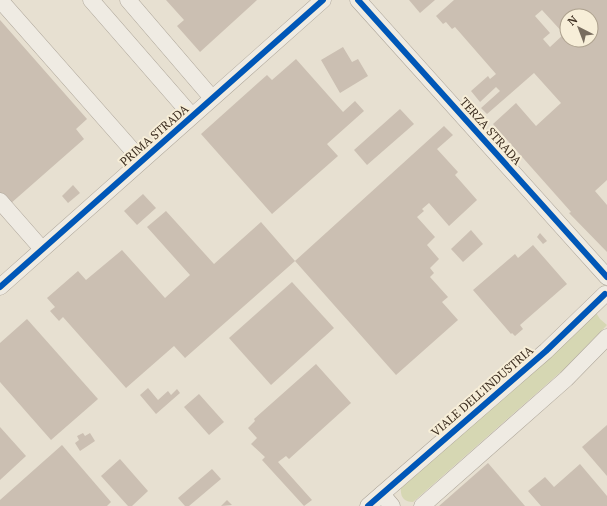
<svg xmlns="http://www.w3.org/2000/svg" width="607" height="506" font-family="'PT Serif',serif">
  <rect width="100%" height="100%" fill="#e7e0d1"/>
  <path fill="#d6d7b3" d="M595,311l5,8 7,6 -43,44 -151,133c-9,0 -13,-5 -12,-14l150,-132z"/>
  <g fill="#cbbfb2" fill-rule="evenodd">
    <polygon points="166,0 257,0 200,52 177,26 184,20"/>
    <polygon points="409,0 435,0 420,13"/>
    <path d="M454,0h153v180l-12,11 12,14v47l-38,-39 2,-1 -78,-88 23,-21 20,23 25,-23 -27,-30 -47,41 -6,-6 19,-17 -4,-4 -16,15 -9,-11 17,-15 2,3 6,-5 -41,-47 -3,2 -6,-7 -3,2 -7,-8zM542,10l22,24 -14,13 -7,-8 7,-6 -15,-17zM567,16h24v24h-24z"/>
    <polygon points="0,20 87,119 76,129 84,139 10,204 0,193"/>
    <polygon points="343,47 352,62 358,59 368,76 340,93 321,60"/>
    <polygon points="296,59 343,112 355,101 364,111 327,144 338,156 272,214 201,134 267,75 272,80"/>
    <polygon points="400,109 414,124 367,165 354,150"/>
    <polygon points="444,126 453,135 437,149 458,172 455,175 477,200 449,226 429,203 422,209 424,211 417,217 435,237 427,245 439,259 430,268 434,273 430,277 448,297 442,302 458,320 396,375 295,261 185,358 174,346 126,388 63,317 59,321 50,311 55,307 47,298 78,271 86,280 122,250 165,298 190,275 147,227 166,211 214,264 261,222 295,261"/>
    <polygon points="73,185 80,193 68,203 62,196"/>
    <polygon points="143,194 156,208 137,225 124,211"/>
    <polygon points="471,230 483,244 463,262 451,249"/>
    <polygon points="540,233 547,241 543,244 537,237"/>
    <polygon points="533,245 567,284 520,325 523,329 515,336 512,333 511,334 473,290 515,254 518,258"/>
    <polygon points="292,282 334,328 271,385 229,338"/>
    <polygon points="27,319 98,399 51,440 0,382 0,343"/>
    <polygon points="316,364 351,403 289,459 286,456 278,462 312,500 304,506 262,460 265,457 251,444 257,438 248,428 255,421 254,419"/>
    <polygon points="148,388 158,400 168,391 171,395 177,389 180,393 156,414 140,395"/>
    <polygon points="199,394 224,422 209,435 184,407"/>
    <polygon points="607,425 607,476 582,447"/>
    <polygon points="0,427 26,456 0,480"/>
    <polygon points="83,433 85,436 90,433 95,441 80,451 75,443 79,440 77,436"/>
    <polygon points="62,445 111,502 107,506 0,506 0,500"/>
    <polygon points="120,459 148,491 132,506 128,506 101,476"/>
    <polygon points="488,463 525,506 439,506"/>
    <polygon points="580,464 607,496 607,506 541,506 528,491 545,477 554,487"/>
    <polygon points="212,469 221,479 189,506 185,506 178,498"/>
    <polygon points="227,500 232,505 221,506"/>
  </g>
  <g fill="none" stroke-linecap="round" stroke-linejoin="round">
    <defs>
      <g id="minor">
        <polyline points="0,0 141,160"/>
        <polyline points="91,0 192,116"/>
        <polyline points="128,0 212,98"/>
        <polyline points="358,0 607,277"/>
        <polyline points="0,201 42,249"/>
        <polyline points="0,287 323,0"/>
        <polyline points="382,494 392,506"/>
        <polyline points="368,506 546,351 605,294"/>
        <polyline points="422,506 566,379 607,337"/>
      </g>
    </defs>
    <use href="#minor" stroke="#ada599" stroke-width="17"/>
    <use href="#minor" stroke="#efebe3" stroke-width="16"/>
    <defs>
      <g id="cycleway">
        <polyline points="358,0 607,277"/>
        <polyline points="0,287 323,0"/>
        <polyline points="368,506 546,351 605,294"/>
      </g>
    </defs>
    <use href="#cycleway" stroke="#f7eed8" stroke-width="8"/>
    <use href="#cycleway" stroke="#0057b8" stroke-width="6"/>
  </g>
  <g text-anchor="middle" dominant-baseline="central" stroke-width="4" stroke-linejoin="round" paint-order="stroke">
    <g font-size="12" fill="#3d2e20" stroke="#f7eed8">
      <text transform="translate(491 131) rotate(48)">TERZA STRADA</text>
      <text transform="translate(154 135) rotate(-41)">PRIMA STRADA</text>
      <text transform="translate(482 391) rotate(-41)">VIALE DELL'INDUSTRIA</text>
    </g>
  </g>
  <g transform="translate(579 28) rotate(318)"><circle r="19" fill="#f7eed8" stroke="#ada18e"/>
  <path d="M0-3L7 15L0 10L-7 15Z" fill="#786c5e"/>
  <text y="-6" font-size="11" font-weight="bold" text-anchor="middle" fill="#3d2e20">N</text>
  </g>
</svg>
